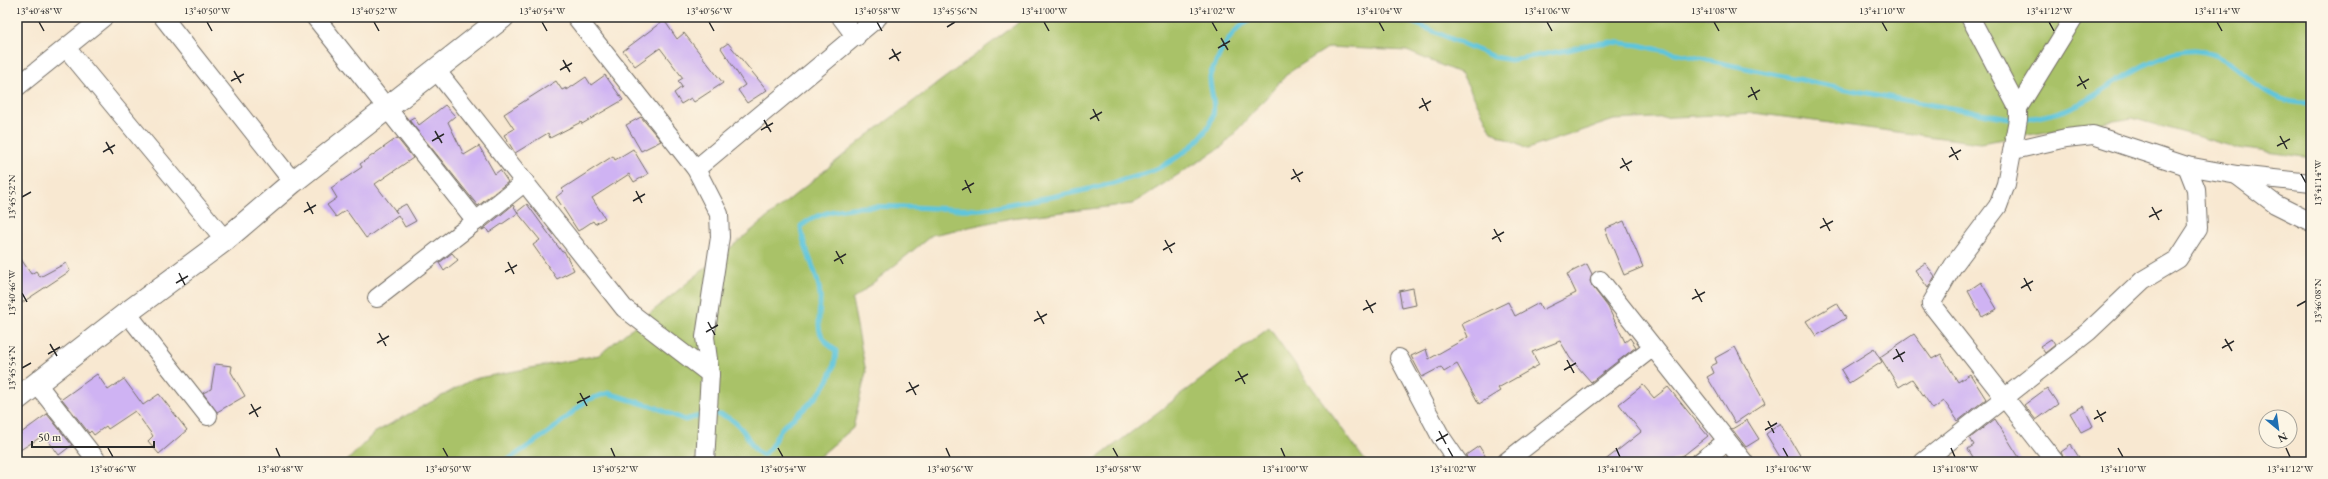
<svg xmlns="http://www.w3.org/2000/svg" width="2328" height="479" font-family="'EB Garamond',serif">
  <rect width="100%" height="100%" fill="#fcf5e5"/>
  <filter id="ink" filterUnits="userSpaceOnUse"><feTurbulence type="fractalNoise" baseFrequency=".025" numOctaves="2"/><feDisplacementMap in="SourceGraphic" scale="8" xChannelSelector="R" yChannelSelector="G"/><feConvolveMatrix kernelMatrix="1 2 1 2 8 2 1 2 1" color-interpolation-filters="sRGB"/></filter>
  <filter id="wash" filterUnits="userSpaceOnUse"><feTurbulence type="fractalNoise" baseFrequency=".012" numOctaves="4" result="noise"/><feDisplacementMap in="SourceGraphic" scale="16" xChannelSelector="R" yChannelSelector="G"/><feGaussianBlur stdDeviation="0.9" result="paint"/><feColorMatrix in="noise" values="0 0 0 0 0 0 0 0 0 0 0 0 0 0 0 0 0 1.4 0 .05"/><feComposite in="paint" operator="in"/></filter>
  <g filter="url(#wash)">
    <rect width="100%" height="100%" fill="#f8e8d1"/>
    <g fill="#a9c268" stroke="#6a764a">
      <polygon points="1026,17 2311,17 2311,158 2238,148 2132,118 1980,143 1754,113 1614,120 1527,149 1492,132 1462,74 1407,51 1329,47 1288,73 1223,146 1132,204 1011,218 932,235 852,300 866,372 853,428 813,462 346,462 374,433 473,379 599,355 867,136"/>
      <polygon points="1269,328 1366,462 1092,462"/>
    </g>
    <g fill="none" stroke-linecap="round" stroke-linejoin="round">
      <g stroke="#5ec5db" stroke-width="5">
        <path d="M1400,17l94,40 17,3 57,-10 24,-6 20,-2 26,3c98,21 195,43 294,60 20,3 40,6 60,10 9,1 19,4 28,4 19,-1 41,-6 59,-15 34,-17 77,-56 119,-53 45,4 55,54 113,52"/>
        <path d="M505,462l44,-30 38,-32 21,-7 49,15 28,12c23,-7 41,-12 59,12 7,10 8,18 19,23 12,-9 10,-16 19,-27 3,-4 9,-8 14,-12 21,-18 39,-36 40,-65 -6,-5 -13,-11 -16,-19 -3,-12 1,-25 0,-37 -1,-24 -18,-45 -19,-69 39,-33 131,-14 180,-17 11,-1 22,-4 33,-6 43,-6 89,-16 130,-29 24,-8 63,-33 69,-59 3,-12 -3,-25 -3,-36 -1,-5 3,-10 5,-14 8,-20 19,-38 39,-48"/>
      </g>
    </g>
    <g id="blocks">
      <g fill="#cfb3f3">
        <polygon points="664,20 677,39 684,33 723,83 694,102 691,98 681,104 674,93 682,87 678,81 683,78 660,48 635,66 623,51"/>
        <polygon points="728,43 767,90 747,103 738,90 745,85 721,48"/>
        <polygon points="605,75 623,100 582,124 581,122 550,138 548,133 515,153 504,135 514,129 504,114 556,81 562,90 566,88 567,90 586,77 591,85"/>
        <polygon points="445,105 455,116 448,122 464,155 479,146 495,174 500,170 508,182 478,206 409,120 414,117 419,125"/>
        <polygon points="641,117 661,141 641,151 626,125"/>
        <polygon points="397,138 413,158 375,184 397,213 395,210 406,204 416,221 405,227 398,215 366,238 346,210 336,217 327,205 337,198 331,188 362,167 360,164"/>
        <polygon points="633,149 648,174 634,182 629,174 592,198 605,218 595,224 593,221 578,231 556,197 564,191 562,189 613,156 615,160"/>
        <polygon points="527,204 562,252 564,251 574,270 557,279 533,245 540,240 517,212"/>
        <polygon points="513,205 518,213 489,233 486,228 482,230"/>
        <polygon points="1624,221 1643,267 1624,275 1605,229"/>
        <polygon points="17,253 31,274 36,271 40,277 66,263 70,271 17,306"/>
        <polygon points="452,253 458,260 444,271 439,263"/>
        <polygon points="1925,263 1935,276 1928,288 1915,270"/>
        <polygon points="1587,264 1592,274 1590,281 1592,286 1608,307 1625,342 1630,338 1636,347 1591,382 1570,358 1560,341 1532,352 1539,365 1498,388 1500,391 1479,404 1457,364 1444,372 1441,367 1422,377 1411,356 1426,349 1429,359 1468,337 1462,324 1508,302 1515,316 1539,303 1542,310 1576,293 1567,274"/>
        <polygon points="1981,282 1997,309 1982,317 1968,291"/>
        <polygon points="1413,288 1416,305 1402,308 1399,291"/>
        <polygon points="1837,303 1846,318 1816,336 1806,321"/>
        <polygon points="1914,334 1932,359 1941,354 1958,382 1970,374 1986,399 1958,421 1944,401 1933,409 1912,379 1899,387 1880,357"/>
        <polygon points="2051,339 2055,345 2045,353 2040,346"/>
        <polygon points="1735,347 1765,403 1735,423 1707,377 1714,373 1711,366 1717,363 1715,358"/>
        <polygon points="1874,349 1882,362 1849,383 1841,370"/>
        <polygon points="215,364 232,366 231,372 245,396 217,412 203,393 211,389"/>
        <polygon points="97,374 108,390 124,379 143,405 159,394 187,430 159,454 148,441 153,436 135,411 108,429 106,426 94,435 91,431 89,433 62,399"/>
        <polygon points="1643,385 1654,398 1668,387 1708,436 1684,455 1670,462 1603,462 1641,432 1619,404"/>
        <polygon points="2047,388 2058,404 2036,420 2024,405"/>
        <polygon points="2083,406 2093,426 2081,432 2070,413"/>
        <polygon points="47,414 72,445 59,455 44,435 17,452 17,436"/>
        <polygon points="1995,419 2022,462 1976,462 1968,449 1974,445 1970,438"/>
        <polygon points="1747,420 1759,439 1746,447 1732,429"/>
        <polygon points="1781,423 1786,432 1804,462 1783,462 1766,434"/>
        <polygon points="2071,445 2082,462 2065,462 2061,452"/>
        <polygon points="1479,446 1489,462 1468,462 1466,455"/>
      </g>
    </g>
  </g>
  <g filter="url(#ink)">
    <use href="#blocks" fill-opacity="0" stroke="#736d65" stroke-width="1"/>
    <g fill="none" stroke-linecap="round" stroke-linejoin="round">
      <defs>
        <g id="street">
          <polyline points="163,17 293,182"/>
          <polyline points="315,17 476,221 525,182"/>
          <polyline points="576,17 696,169 719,214 720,237 705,337 710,374 705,462"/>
          <polyline points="841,17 856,37"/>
          <polyline points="1970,17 2018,108 2018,119 2006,184 1998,206 1953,266 1931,304 2055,462"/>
          <polyline points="67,49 225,240"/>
          <polyline points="436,70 624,308 710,374"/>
          <polyline points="17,87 104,17"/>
          <polyline points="2018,108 2074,17"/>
          <polyline points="2014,150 2066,138 2093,135 2187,166"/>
          <polyline points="696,169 878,17"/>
          <polyline points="2238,176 2275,204 2311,222"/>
          <polyline points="1600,280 1744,462"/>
          <polyline points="377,298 476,221"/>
          <polyline points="127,313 208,416"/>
          <polyline points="1399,358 1441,437 1458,462"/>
          <polyline points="37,384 98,462"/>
          <polyline points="1506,462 1653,347"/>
          <polyline points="1700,462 1727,441"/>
          <polyline points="1923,462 2088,332 2143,280 2178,259 2198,228 2196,189 2187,166 2237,175 2311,183"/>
        </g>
        <polyline id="secondary" points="17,399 127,313 225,240 293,182 503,17"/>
      </defs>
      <use href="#street" stroke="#736d65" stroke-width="20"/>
      <use href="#secondary" stroke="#736d65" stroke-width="24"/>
      <use href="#street" stroke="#fff" stroke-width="18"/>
      <use href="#secondary" stroke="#fff" stroke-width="22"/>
    </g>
  </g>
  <path fill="none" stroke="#2b2b2b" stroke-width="1.5" d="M39,22l5,9M207,22l5,9M374,22l5,9M542,22l5,9M709,22l5,9M877,22l5,9M1044,22l5,9M1212,22l5,9M1379,22l5,9M1547,22l5,9M1714,22l5,9M1882,22l5,9M2049,22l5,9M2217,22l5,9M947,27l8,-5M1221,38l7,12M1218,48l12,-7M892,49l7,12M889,59l12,-7M563,60l7,12M560,70l12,-7M234,71l7,12M2079,76l7,13M231,81l13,-7M2077,86l12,-7M1751,87l6,13M1748,97l12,-7M1422,98l6,13M1419,108l12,-7M1093,109l6,12M1090,119l12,-7M764,120l7,12M761,130l12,-7M435,131l7,12M2280,136l7,13M432,141l12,-7M106,142l7,12M2277,146l13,-7M1951,147l7,13M103,152l12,-7M1949,157l12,-7M1622,158l7,13M1620,168l12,-7M1293,169l7,13M2301,174l5,9M1291,179l12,-7M965,180l6,13M962,190l12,-7M636,191l6,12M22,197l9,-5M633,201l12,-7M307,202l6,12M2152,207l7,13M304,212l12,-7M2149,217l13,-7M1823,218l7,13M1820,228l13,-7M1494,229l7,13M1492,239l12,-7M1165,240l7,13M1163,250l12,-7M836,251l7,13M834,261l12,-7M508,262l6,12M505,272l12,-7M179,273l6,12M2024,278l7,13M176,283l12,-7M2021,288l12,-7M1695,289l7,13M22,293l5,9M1692,299l13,-7M1366,300l7,13M2297,306l9,-5M1363,310l13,-7M1037,311l7,13M1034,321l13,-7M708,322l7,13M706,332l12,-7M379,333l7,13M2225,339l7,12M377,343l12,-7M50,344l7,12M2222,348l12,-7M1896,349l7,13M48,354l12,-7M1893,359l12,-7M1567,360l7,13M22,368l9,-5M1564,370l12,-7M1238,371l7,13M1235,381l13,-7M909,382l7,13M906,392l13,-7M580,393l7,13M577,403l13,-7M251,404l7,13M2097,410l6,12M249,414l12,-7M2094,419l12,-7M1768,421l6,12M1765,430l12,-7M1439,431l7,13M1436,441l12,-7M108,448l5,9M276,448l4,9M443,448l5,9M611,448l4,9M778,448l5,9M946,448l4,9M1113,448l5,9M1281,448l4,9M1448,448l5,9M1616,448l4,9M1783,448l5,9M1951,448l4,9M2118,448l5,9M2286,448l4,9"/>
  <rect width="2328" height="479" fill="none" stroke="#fcf5e5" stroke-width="44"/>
  <g transform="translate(2278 429) rotate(151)"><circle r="19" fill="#fcf5e5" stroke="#a8a49b"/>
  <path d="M0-3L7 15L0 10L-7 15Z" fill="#1f6fb2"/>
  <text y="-6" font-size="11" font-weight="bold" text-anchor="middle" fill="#2b2b2b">N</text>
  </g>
  <path d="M32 441v6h122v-6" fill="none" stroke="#2b2b2b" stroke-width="2"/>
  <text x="38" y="441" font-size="12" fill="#2b2b2b" stroke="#fcf5e5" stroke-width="3" paint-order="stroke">50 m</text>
  <rect x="22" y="22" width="2284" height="435" fill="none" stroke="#2b2b2b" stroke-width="1.5"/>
  <g font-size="10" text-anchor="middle" fill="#2b2b2b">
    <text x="39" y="14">13°40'48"W</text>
    <text x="207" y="14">13°40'50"W</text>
    <text x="374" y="14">13°40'52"W</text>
    <text x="542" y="14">13°40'54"W</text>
    <text x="709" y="14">13°40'56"W</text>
    <text x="877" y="14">13°40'58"W</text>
    <text x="955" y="14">13°45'56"N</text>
    <text x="1044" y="14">13°41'00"W</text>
    <text x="1212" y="14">13°41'02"W</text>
    <text x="1379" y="14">13°41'04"W</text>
    <text x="1547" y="14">13°41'06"W</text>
    <text x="1714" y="14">13°41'08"W</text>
    <text x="1882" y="14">13°41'10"W</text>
    <text x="2049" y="14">13°41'12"W</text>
    <text x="2217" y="14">13°41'14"W</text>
    <text transform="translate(2317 183) rotate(-90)" y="4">13°41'14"W</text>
    <text transform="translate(11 197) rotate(-90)" y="4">13°45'52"N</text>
    <text transform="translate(11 293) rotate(-90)" y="4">13°40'46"W</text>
    <text transform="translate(2317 301) rotate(-90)" y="4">13°46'08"N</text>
    <text transform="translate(11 368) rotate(-90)" y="4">13°45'54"N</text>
    <text x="113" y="472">13°40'46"W</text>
    <text x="280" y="472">13°40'48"W</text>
    <text x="448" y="472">13°40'50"W</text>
    <text x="615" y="472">13°40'52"W</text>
    <text x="783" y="472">13°40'54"W</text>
    <text x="950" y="472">13°40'56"W</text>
    <text x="1118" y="472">13°40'58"W</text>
    <text x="1285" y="472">13°41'00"W</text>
    <text x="1453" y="472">13°41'02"W</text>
    <text x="1620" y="472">13°41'04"W</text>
    <text x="1788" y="472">13°41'06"W</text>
    <text x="1955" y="472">13°41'08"W</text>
    <text x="2123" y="472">13°41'10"W</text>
    <text x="2290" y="472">13°41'12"W</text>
  </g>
</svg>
